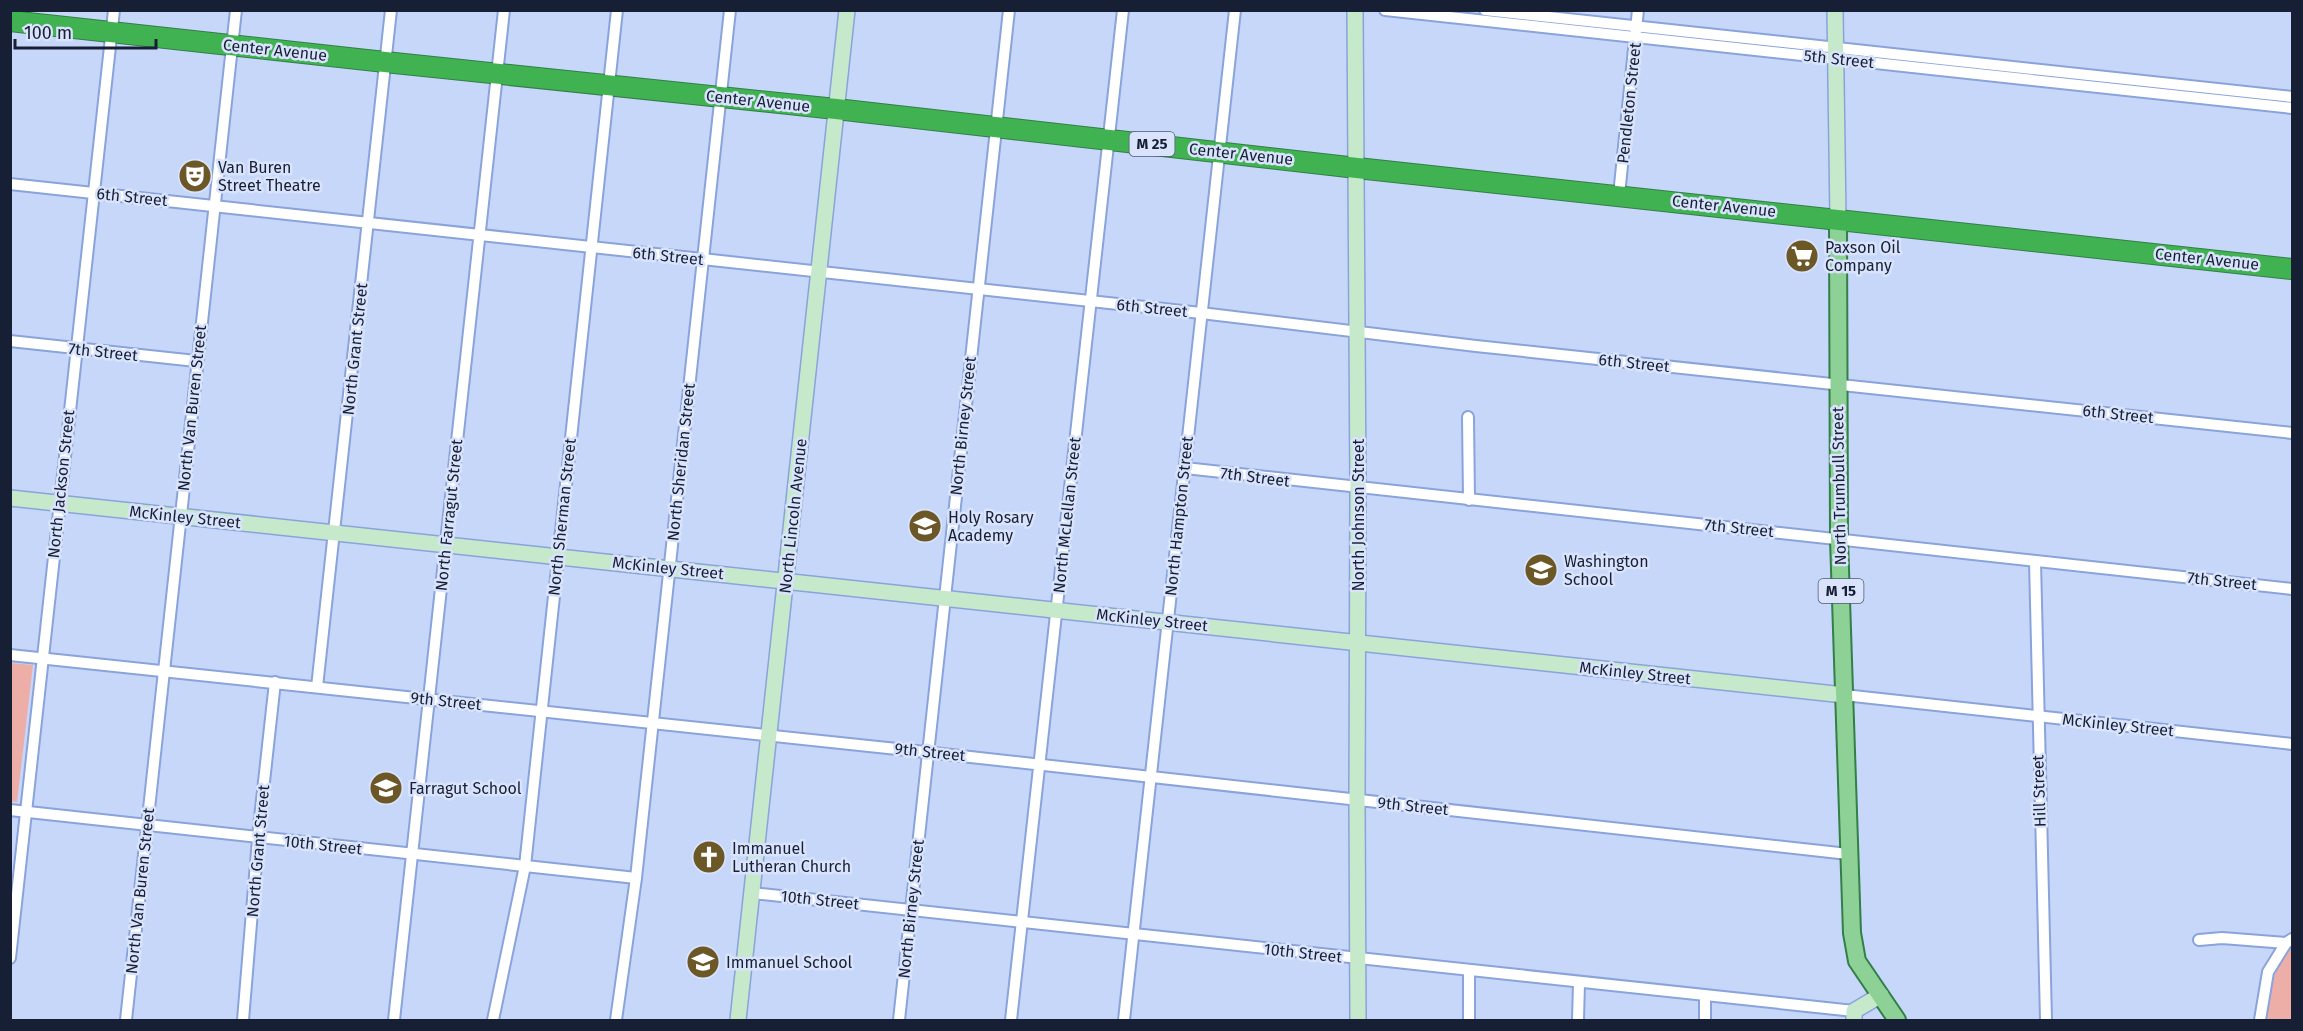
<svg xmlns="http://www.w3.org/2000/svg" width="2303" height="1031" font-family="'Fira Sans',sans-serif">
  <rect width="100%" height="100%" fill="#c6d7fa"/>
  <g fill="#edaea7">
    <polygon points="11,663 33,665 17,802 10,801"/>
    <path d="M2292,947v73h-28c6,-25 8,-54 28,-73z"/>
  </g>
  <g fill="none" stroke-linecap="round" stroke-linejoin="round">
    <defs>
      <g id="street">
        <polyline points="1385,10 2292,108"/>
        <polyline points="1485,10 2292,97"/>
        <polyline points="10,184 1201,313 1476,346 2292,433"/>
        <polyline points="1619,195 1638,10"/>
        <polyline points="10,341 196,361"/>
        <polyline points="1468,417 1469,500"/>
        <polyline points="1185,468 2292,589"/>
        <polyline points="2035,561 2046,1020"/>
        <polyline points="10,655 916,751 1848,854"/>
        <polyline points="317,687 391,10"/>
        <polyline points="1844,695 2292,744"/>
        <polyline points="10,810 636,878"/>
        <polyline points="752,893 1854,1011"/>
        <polyline points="2199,940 2222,938 2286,943 2292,939"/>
        <polyline points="10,958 114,10"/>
        <polyline points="1705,996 1705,1020"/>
        <polyline points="126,1020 236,10"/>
        <polyline points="243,1020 259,827 275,682"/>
        <polyline points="394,1020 504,10"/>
        <polyline points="493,1020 525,866 617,10"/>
        <polyline points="616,1020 636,878 730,10"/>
        <polyline points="899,1020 1009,10"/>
        <polyline points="1011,1020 1123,10"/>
        <polyline points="1124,1020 1235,10"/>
        <polyline points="1469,1020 1469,971"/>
        <polyline points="1578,1020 1579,983"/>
        <polyline points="2260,1020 2268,972 2286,943"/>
      </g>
      <g id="secondary">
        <polyline points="1355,10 1358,489 1357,800 1358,1020"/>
        <polyline points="1835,10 1838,219"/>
        <polyline points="10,498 1844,695"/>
        <polyline points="738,1020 847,10"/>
        <polyline points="1854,1020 1854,1011 1881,995"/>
      </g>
      <polyline id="primary" points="1838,219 1839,539 1852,933 1857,961 1897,1020"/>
      <polyline id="highway" points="10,21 385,62 836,109 1357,168 2292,269"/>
    </defs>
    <use href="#street" stroke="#8aa3db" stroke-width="14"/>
    <use href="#secondary" stroke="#8aa3db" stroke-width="18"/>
    <use href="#primary" stroke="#327f47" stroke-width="20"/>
    <use href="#highway" stroke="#327f47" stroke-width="22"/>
    <use href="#street" stroke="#fff" stroke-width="10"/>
    <use href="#secondary" stroke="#c6e8cb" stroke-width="15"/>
    <use href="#primary" stroke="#8dd197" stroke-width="16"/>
    <use href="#highway" stroke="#41b251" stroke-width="20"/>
  </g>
  <defs>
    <symbol id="theatre-disc" viewBox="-11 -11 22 22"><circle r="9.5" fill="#6c5726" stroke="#d9e4fc"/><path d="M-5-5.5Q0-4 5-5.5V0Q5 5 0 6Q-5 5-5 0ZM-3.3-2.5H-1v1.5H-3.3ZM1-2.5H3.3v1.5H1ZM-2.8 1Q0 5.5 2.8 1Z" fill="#fff"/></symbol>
    <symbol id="supermarket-disc" viewBox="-11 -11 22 22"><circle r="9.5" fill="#6c5726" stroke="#d9e4fc"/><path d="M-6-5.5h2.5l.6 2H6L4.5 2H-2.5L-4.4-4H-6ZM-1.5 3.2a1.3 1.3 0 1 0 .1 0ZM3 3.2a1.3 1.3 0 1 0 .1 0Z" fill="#fff"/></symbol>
    <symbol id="school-disc" viewBox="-11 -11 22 22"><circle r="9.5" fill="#6c5726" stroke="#d9e4fc"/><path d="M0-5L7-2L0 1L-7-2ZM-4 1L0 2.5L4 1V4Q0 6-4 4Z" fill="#fff"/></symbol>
    <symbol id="church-disc" viewBox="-11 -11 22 22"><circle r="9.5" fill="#6c5726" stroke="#d9e4fc"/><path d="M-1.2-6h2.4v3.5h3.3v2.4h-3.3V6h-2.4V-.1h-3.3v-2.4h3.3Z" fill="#fff"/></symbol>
  </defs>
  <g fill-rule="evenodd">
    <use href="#theatre-disc" x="176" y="157" width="38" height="38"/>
    <use href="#supermarket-disc" x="1783" y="237" width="38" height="38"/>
    <use href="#school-disc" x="906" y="507" width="38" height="38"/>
    <use href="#school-disc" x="1522" y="551" width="38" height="38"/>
    <use href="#school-disc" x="367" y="769" width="38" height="38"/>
    <use href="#church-disc" x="690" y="838" width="38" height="38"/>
    <use href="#school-disc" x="684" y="943" width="38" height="38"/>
  </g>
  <g text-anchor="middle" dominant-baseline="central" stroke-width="5" stroke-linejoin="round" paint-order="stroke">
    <g fill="#d9e4fc" stroke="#505a70" stroke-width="1.5">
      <rect x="1129.5" y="132" width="45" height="24" rx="4.5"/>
      <rect x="1818.5" y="579" width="45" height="24" rx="4.5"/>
    </g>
    <g font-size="15" font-weight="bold" fill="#161f34">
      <text x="1152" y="144">M 25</text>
      <text x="1841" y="591">M 15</text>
    </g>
    <g font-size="16" fill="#161f34" stroke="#d9e4fc">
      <text transform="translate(275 50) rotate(6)">Center Avenue</text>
      <text transform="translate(1839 59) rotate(6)">5th Street</text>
      <text transform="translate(758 101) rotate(6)">Center Avenue</text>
      <text transform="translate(1629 103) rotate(-84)">Pendleton Street</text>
      <text transform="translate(1241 154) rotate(6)">Center Avenue</text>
      <text transform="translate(132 197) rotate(6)">6th Street</text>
      <text transform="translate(1724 206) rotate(6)">Center Avenue</text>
      <text transform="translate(668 256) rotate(6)">6th Street</text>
      <text transform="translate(2207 259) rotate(6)">Center Avenue</text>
      <text transform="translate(1152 308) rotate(6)">6th Street</text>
      <text transform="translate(355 349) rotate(-84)">North Grant Street</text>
      <text transform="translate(103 352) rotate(6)">7th Street</text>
      <text transform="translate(1634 363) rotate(6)">6th Street</text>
      <text transform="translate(192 408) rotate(-84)">North Van Buren Street</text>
      <text transform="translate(2118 414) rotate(6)">6th Street</text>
      <text transform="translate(963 426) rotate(-84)">North Birney Street</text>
      <text transform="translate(681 462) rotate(-84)">North Sheridan Street</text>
      <text transform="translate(1255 477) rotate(7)">7th Street</text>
      <text transform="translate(61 484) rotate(-84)">North Jackson Street</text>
      <text transform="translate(1839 486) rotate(-91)">North Trumbull Street</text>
      <text transform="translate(449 515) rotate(-84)">North Farragut Street</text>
      <text transform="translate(1067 515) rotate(-84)">North McLellan Street</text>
      <text transform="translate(1358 515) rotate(-90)">North Johnson Street</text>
      <text transform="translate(793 516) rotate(-84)">North Lincoln Avenue</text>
      <text transform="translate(1179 516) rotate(-84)">North Hampton Street</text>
      <text transform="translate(185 517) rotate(6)">McKinley Street</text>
      <text transform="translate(562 517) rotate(-84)">North Sherman Street</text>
      <text transform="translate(1739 528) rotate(6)">7th Street</text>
      <text transform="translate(668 568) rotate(6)">McKinley Street</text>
      <text transform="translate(2222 581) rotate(6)">7th Street</text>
      <text transform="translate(1152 620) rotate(6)">McKinley Street</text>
      <text transform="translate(1635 673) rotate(6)">McKinley Street</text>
      <text transform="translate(446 701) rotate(6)">9th Street</text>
      <text transform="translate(2118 725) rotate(6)">McKinley Street</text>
      <text transform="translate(930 752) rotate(6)">9th Street</text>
      <text transform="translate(2039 791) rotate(-92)">Hill Street</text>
      <text transform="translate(1413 806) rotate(6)">9th Street</text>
      <text transform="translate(323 845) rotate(6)">10th Street</text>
      <text transform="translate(258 851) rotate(-85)">North Grant Street</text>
      <text transform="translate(140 891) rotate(-84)">North Van Buren Street</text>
      <text transform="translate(820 900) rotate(6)">10th Street</text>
      <text transform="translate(911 909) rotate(-84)">North Birney Street</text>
      <text transform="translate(1303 953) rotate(6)">10th Street</text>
    </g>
    <g font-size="16" fill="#161f34" stroke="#d9e4fc" text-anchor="start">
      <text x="218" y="167">Van Buren<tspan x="218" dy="18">Street Theatre</tspan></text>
      <text x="1825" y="247">Paxson Oil<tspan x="1825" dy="18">Company</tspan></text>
      <text x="948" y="517">Holy Rosary<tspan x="948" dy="18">Academy</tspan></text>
      <text x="1564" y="561">Washington<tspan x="1564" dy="18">School</tspan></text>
      <text x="409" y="788">Farragut School</text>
      <text x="732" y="848">Immanuel<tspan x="732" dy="18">Lutheran Church</tspan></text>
      <text x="726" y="962">Immanuel School</text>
    </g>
  </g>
  <rect width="2303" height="1031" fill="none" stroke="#161f34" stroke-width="24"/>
  <path d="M15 39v9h141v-9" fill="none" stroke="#161f34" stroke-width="3"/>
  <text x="24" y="39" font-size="18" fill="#161f34" stroke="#d9e4fc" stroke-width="4.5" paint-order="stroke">100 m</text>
</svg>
